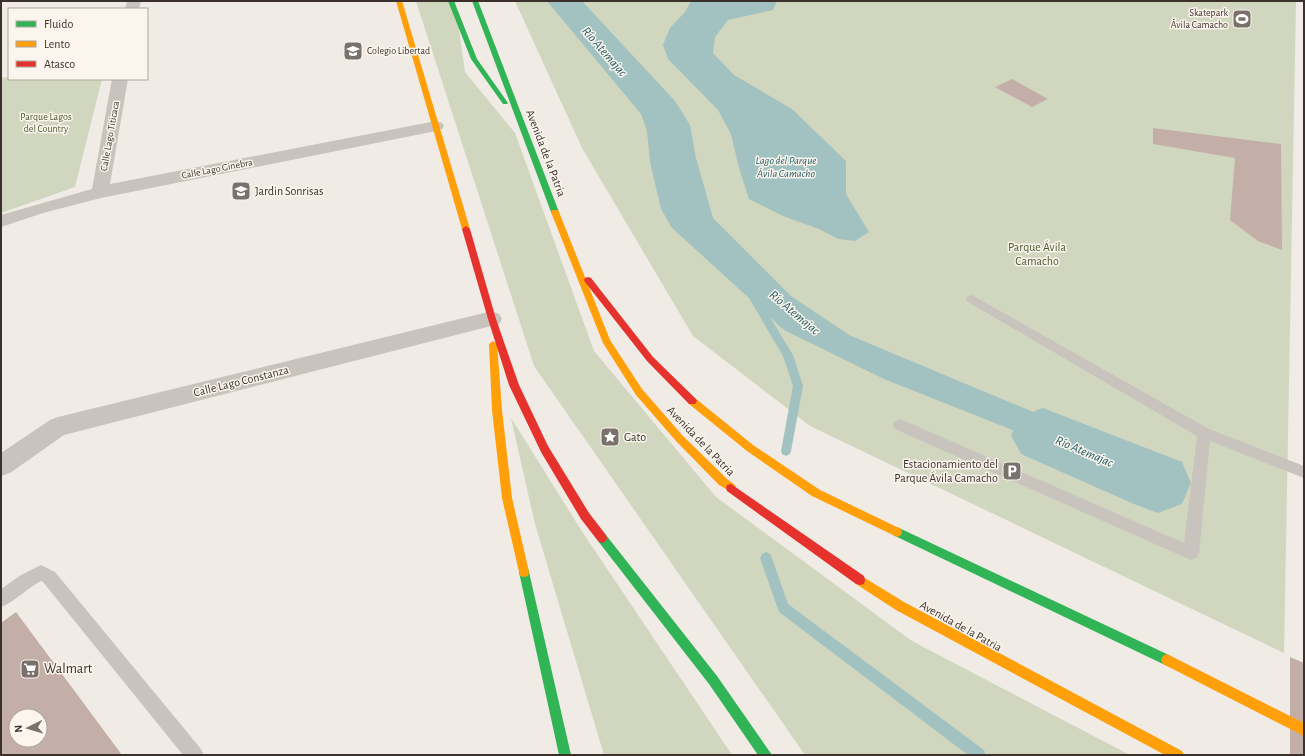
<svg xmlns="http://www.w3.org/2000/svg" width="1305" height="756" font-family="'Alegreya Sans',sans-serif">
  <rect width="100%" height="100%" fill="#f0ebe5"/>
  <g fill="#d1d6bf">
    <polygon points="416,1 455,1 465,72 515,133 594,351 716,497 912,641 1130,755 805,755 534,366"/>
    <polygon points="515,1 1296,1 1284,653 810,426 693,336 582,148"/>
    <polygon points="9,77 9,79 102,79 75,187 1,213 1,78"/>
    <polygon points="511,418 583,533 732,755 604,755 535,524"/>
  </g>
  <g fill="#a1c2c1">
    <polygon points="547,1 582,1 675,101 690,125 696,158 713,218 791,296 849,335 1112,445 1120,467 1105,467 884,379 784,330 672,228 661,209 650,162 647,131 641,114"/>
    <polygon points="691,1 777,1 773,10 728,20 715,37 713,53 734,75 792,109 846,161 846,194 869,232 855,241 838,239 819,229 783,216 749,199 739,168 731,134 718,110 668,59 663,45 670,28 685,12"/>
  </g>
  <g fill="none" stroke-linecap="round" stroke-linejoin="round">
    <g fill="#a1c2c1" fill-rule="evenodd">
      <polygon points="754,295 757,296 793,355 803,386 791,451 790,454 786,456 782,454 781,451 793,386 783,356 749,298"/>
      <polygon points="766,552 770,554 772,558 788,604 984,750 986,755 968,755 779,612 760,558 762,554"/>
    </g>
    <polygon fill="#a1c2c1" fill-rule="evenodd" points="1043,408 1182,462 1191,483 1182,504 1158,513 1134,504 1021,454 1011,435 1021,416"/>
  </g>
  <g fill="#c3afa7" fill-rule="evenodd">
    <polygon points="1012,79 1048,99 1032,107 995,87"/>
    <polygon points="1153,128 1281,144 1282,250 1258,241 1230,220 1235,158 1153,144"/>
    <path d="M16,612l106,143h-121v-132zM16,716h24v24h-24z"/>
    <polygon points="1290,657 1304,663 1304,755 1290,755"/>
  </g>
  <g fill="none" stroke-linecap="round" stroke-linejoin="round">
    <g fill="#c9c3be" fill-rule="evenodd">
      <polygon points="972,295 1209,429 1304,466 1304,478 1210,441 1199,553 1196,558 1191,560 895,429 893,425 895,421 900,419 905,421 1184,543 1197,436 968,302 966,299 968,296"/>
      <path d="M41,565l14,7 146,177 3,6h-21l-140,-173 -2,-1c-14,7 -25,20 -40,26v-18l20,-14z"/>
    </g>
    <g fill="#c9c3be" fill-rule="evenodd">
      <polygon points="127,1 141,1 139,9 125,9"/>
      <polygon points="112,79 128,79 110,184 436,121 442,123 444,126 442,129 436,131 101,198 43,213 1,227 1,215 92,189"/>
      <polygon points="492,311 499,314 502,319 499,324 64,435 10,473 1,476 1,453 50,420 58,417"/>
    </g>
    <g fill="#30b455" fill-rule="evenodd">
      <polygon points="448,1 454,1 477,59 508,103 507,104 503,104 471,59"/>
      <polygon points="472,1 478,1 559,212 558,214 552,214 551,212"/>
      <polygon points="897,527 1171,656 1173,660 1171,664 1167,666 1163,664 893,535 892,532 893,529"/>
      <polygon points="602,533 606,535 717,676 772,755 758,755 709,684 598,541 597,538 598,535"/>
      <polygon points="524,567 528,568 529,572 571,755 559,755 519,572 520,568"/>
    </g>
    <g fill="#ff9f0a" fill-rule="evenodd">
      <polygon points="396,1 402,1 470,229 469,231 466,232 462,229"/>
      <polygon points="552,210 558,210 559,212 610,340 642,389 682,435 727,479 735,485 736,488 735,491 731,492 719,485 676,441 636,395 603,343 551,212"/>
      <polygon points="493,341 497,344 502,410 512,498 529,572 528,576 524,577 520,576 519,572 502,498 492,410 489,344"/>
      <polygon points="692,397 695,398 753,445 820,490 901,529 902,532 901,535 897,537 893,535 812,496 747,451 689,404 687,401 689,398"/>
      <polygon points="860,575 904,602 1182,751 1184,755 1165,755 896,610 856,584 855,580 856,576"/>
      <polygon points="1167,654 1304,723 1304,736 1163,664 1161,660 1163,656"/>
    </g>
    <g fill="#e5322d" fill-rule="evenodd">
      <polygon points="466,226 470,229 496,319 519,385 548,446 589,513 606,535 607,538 606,541 602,543 598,541 581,519 541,452 509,385 488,319 462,229"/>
      <polygon points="588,277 591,278 653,357 695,398 697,401 695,404 689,404 647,361 585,282 584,280 585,278"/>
      <polygon points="731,484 864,576 865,580 864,584 860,585 856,584 727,491 726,488 727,485"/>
    </g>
  </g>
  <defs>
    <symbol id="stadium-square" viewBox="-11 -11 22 22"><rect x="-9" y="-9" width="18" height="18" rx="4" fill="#7a716c" stroke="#fbf5ee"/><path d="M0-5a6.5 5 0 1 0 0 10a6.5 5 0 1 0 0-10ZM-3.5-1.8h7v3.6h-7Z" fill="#fff"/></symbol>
    <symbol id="school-square" viewBox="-11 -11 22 22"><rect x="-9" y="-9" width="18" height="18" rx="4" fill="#7a716c" stroke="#fbf5ee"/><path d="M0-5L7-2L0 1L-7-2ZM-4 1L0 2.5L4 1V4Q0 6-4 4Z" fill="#fff"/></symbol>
    <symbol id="sight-square" viewBox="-11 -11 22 22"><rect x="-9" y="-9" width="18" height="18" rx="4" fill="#7a716c" stroke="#fbf5ee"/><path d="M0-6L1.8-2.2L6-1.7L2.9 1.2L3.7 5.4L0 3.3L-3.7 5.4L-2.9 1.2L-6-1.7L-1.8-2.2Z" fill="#fff"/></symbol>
    <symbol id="parking-square" viewBox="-11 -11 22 22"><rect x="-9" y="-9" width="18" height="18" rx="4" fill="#7a716c" stroke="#fbf5ee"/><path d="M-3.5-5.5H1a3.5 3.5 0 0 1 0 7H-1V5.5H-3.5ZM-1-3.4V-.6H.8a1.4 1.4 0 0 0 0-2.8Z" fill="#fff"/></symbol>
    <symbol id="supermarket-square" viewBox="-11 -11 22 22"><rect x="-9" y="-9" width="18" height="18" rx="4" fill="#7a716c" stroke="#fbf5ee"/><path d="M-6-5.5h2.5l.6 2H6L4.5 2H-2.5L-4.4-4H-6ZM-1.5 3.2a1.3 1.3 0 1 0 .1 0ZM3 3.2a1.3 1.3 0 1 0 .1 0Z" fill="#fff"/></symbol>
  </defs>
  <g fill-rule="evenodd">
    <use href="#stadium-square" x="1231" y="8" width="22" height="22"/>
    <use href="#school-square" x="342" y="40" width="22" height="22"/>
    <use href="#school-square" x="230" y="180" width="22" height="22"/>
    <use href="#sight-square" x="599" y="426" width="22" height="22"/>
    <use href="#parking-square" x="1001" y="460" width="22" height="22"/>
    <use href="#supermarket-square" x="19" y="658" width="22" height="22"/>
  </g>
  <g text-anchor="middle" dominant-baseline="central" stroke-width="3" stroke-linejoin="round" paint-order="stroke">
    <g font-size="10" fill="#3b302b" stroke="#fbf5ee" text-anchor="end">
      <text x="1228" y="13">Skatepark<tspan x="1228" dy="12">Ávila Camacho</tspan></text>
      <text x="367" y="51" text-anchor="start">Colegio Libertad</text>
    </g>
    <g font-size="10" fill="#4a5a2e" stroke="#fbf5ee">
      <text x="46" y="117">Parque Lagos<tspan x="46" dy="12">del Country</tspan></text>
    </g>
    <g font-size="10" fill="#3b302b" stroke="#fbf5ee">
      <text transform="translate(110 136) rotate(-80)">Calle Lago Titicaca</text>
      <text transform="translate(217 169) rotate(-11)">Calle Lago Ginebra</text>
    </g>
    <g font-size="11" font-style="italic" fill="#1f5a5e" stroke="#fbf5ee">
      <text x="786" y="160">Lago del Parque<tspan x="786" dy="13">Ávila Camacho</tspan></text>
    </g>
    <g font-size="12" fill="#3b302b" stroke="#fbf5ee">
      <text transform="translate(546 153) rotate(69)">Avenida de la Patria</text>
      <text transform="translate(241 381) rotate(-14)">Calle Lago Constanza</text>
      <text transform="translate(701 441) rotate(46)">Avenida de la Patria</text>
      <text transform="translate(961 626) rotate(29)">Avenida de la Patria</text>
    </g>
    <g font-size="12" fill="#3b302b" stroke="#fbf5ee" text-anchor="start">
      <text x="255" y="191">Jardin Sonrisas</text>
      <text x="624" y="437">Gato</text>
      <text x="998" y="464" text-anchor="end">Estacionamiento del<tspan x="998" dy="14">Parque Ávila Camacho</tspan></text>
    </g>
    <g font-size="12" fill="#4a5a2e" stroke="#fbf5ee">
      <text x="1037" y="247">Parque Ávila<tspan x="1037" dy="14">Camacho</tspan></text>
    </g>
    <g font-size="13" font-style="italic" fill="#1f5a5e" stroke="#fbf5ee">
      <text transform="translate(604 52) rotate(49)">Río Atemajac</text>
      <text transform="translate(794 313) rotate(40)">Río Atemajac</text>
      <text transform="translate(1084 452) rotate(23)">Río Atemajac</text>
    </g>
    <g font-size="14" fill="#3b302b" stroke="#fbf5ee" text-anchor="start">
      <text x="44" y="669">Walmart</text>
    </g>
  </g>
  <rect width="1305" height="756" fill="none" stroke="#3b302b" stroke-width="4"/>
  <rect x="8" y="8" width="140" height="72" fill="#fbf5ee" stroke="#aea6a0"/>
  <rect x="16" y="21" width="20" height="6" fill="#30b455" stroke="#aea6a0"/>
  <text x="44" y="28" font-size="12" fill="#3b302b">Fluido</text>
  <rect x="16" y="41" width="20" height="6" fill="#ff9f0a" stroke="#aea6a0"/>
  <text x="44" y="48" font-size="12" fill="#3b302b">Lento</text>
  <rect x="16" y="61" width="20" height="6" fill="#e5322d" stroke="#aea6a0"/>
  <text x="44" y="68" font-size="12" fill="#3b302b">Atasco</text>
  <g transform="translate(28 728) rotate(265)"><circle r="19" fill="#fbf5ee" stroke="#aea6a0"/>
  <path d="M0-3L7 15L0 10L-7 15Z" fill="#7a716c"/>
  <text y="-6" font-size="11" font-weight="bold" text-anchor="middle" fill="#3b302b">N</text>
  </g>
</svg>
